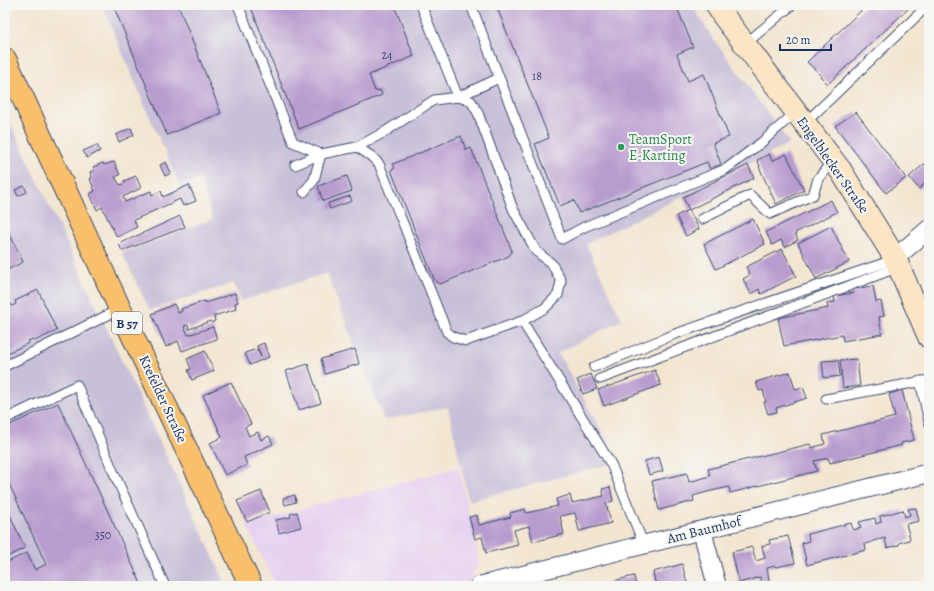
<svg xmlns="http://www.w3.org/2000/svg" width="934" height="591" font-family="Alegreya,serif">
  <rect width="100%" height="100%" fill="#f6f6f2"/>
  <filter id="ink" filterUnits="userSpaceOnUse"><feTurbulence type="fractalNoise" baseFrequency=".025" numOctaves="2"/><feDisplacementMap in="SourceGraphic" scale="8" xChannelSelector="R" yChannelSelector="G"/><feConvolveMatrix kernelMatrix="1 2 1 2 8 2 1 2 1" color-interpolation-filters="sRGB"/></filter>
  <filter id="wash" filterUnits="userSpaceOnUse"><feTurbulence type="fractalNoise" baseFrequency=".012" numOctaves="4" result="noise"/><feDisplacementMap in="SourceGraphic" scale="16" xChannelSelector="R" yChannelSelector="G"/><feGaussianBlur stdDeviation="0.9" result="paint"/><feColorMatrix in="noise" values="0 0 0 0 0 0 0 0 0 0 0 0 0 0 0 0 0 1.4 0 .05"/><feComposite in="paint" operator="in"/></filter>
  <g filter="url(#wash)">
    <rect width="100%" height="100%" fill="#f3e6d1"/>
    <polygon fill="#e6d2f0" points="459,467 479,561 468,586 276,586 246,524"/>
    <g fill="#c8bfd8">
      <polygon points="102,5 692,5 712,37 790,143 586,244 622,320 558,353 619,462 469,501 448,407 384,420 327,273 241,301 234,283 150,310 122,253 213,219 200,178 181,187 150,118"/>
      <polygon points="5,111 227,586 5,586"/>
    </g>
    <g id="blocks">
      <g fill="#b99ccf">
        <polygon points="113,5 178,5 221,113 167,135"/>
        <polygon points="250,5 394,5 414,56 369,75 375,91 380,90 382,95 299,129"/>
        <polygon points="496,5 676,5 693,47 677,54 688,81 704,74 729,137 713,143 721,164 710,169 707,162 579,213 574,200 560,206 535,144 549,138"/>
        <polygon points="865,5 912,5 828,84 820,76 821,75 807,62 865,7"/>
        <polygon points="856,112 906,178 886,193 835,126"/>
        <polygon points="131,128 134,135 119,142 116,135"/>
        <polygon points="461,136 466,150 471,148 512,251 509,256 440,284 436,282 434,279 391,170 395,168 393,164"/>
        <polygon points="97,145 100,151 87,158 83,151"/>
        <polygon points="769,154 772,161 786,154 804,190 776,204 759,167 760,166 757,160"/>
        <polygon points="114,162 120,175 115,177 120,185 125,183 124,181 136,176 141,188 123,197 125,202 151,191 152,195 161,191 163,197 189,185 196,201 183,206 180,199 134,220 137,227 117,237 102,207 97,210 90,194 95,191 90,179 92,178 90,172 95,170 93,167 103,163 104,165"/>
        <polygon points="166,162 171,173 165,176 160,165"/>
        <polygon points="929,162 929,180 919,189 909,177 923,165"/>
        <polygon points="748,165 754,178 689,210 683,197"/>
        <polygon points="347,176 352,191 323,201 318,186"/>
        <polygon points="24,186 27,192 18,196 15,190"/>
        <polygon points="350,196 352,201 330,209 328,203"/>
        <polygon points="831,200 837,212 795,233 798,240 785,247 781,240 772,245 766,232"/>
        <polygon points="689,210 699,229 686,236 676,216"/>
        <polygon points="180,216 185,227 122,251 119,244"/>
        <polygon points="753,219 765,244 716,269 704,244"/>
        <polygon points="5,224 23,262 5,271"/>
        <polygon points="831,226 849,262 816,279 798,243"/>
        <polygon points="782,249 796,276 761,294 759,289 751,294 743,279 750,275 746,267"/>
        <polygon points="873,286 876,302 881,301 884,316 879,317 882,334 843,341 842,335 784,346 778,318 828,308 827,303 835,302 834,296 854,293 853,289"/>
        <polygon points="38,290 57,331 34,341 33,339 28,341 29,343 5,354 5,306 10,303 12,306 16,304 15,301"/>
        <polygon points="235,293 238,302 235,303 236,309 214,316 215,321 212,323 211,321 189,329 188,325 184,326 188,335 213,327 217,339 182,351 178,341 166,347 152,314 174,304 178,313 182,311 181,309 205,301 205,303"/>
        <polygon points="264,343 269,357 250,365 245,353 257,349 261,357 257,346"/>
        <polygon points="355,349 359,364 325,374 321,359"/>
        <polygon points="205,351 214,371 192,380 188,370 191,369 187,359"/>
        <polygon points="857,359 860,386 843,388 840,360"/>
        <polygon points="838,360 840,376 824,378 822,361"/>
        <polygon points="308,364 321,403 299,410 286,371"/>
        <polygon points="655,370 661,385 604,406 598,390"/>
        <polygon points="790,372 795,389 803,387 807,398 776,408 777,412 768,414 764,402 766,402 763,390 759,391 756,382"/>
        <polygon points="591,374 597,389 583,394 577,380"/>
        <polygon points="231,382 251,424 245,427 249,436 258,432 261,440 269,436 273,444 244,457 247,465 225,475 210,443 222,437 203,395"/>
        <polygon points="902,390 914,440 901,443 902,445 830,463 828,458 814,461 817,471 730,493 729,487 707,492 693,496 694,501 659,510 652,481 687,473 689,482 710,476 708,469 810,444 811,448 825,444 823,435 895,417 889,394"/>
        <polygon points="58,403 142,586 5,586 5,563 27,553 35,570 46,564 5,475 5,427"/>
        <polygon points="659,457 663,471 649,475 645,461"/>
        <polygon points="610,487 613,501 606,503 611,523 579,531 575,513 560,516 564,534 533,542 529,526 514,530 518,545 486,553 482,537 475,539 469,517 477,515 479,525 511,517 510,513 525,509 526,513 558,506 556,499 570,495 572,503 604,496 602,489"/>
        <polygon points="261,491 270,512 247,522 237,501"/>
        <polygon points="295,495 296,502 285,505 283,498"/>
        <polygon points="5,505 25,548 5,558"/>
        <polygon points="916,508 919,521 906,524 910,538 909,540 899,543 899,545 887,548 885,538 873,541 872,542 865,544 866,550 807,565 802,543 809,541 808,534 851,523 853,530 861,528 859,522 875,518 876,524 881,522 880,516 903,510 905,517 910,515 908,509"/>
        <polygon points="297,512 301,527 279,533 276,520 291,517 290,514"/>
        <polygon points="788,536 795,563 776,567 775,566 767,568 770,586 762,586 760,577 739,583 732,552 752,547 756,561 765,558 762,546 770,544 769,540"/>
        <polygon points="682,564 688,586 656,586 653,572"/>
        <polygon points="634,576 636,586 615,586 613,581"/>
      </g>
    </g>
  </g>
  <g filter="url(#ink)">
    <use href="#blocks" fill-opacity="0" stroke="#3b4a6f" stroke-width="1"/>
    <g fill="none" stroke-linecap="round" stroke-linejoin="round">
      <defs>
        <g id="lane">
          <polyline points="238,5 293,142 321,154 357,147 383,133 434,100 458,97 471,101 478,113 513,209 536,251 552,264 561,281 558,295 545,308 522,321 466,341 453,337 447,332 379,164 371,156 357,147"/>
          <polyline points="421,5 458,97 499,78"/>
          <polyline points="471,5 562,239 584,227 726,169 762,142 796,112"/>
          <polyline points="745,44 792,5"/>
          <polyline points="805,123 924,9"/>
          <polyline points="295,165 321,154 314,180 304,192"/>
          <polyline points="702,219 750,195 770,214 813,195 818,179 833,160"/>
          <polyline points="522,321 611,464 644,545"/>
          <polyline points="5,366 120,309"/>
          <polyline points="594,367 675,334 896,259"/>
          <polyline points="600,379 899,267"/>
          <polyline points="920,381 929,422"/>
          <polyline points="826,399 929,380"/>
          <polyline points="5,419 77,385 113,471 165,586"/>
        </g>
        <g id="street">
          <polyline points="895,258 929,229"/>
          <polyline points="702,531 717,586"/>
          <polyline points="479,586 929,473"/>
        </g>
        <polyline id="secondary" points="717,5 722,14 841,171 895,258 929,337"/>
        <polyline id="primary" points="5,59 120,309 251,586"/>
      </defs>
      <use href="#lane" stroke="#3b4a6f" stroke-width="11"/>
      <use href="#street" stroke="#3b4a6f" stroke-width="20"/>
      <use href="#secondary" stroke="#3b4a6f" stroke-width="24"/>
      <use href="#primary" stroke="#3b4a6f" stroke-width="24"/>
      <use href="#lane" stroke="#fff" stroke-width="9"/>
      <use href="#street" stroke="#fff" stroke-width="18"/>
      <use href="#secondary" stroke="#fce5c4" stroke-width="22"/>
      <use href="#primary" stroke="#f8bf6c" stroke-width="22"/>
    </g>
  </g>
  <circle fill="#2e9e5b" stroke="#f6f6f2" stroke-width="1.5" cx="621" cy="147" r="4"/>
  <g text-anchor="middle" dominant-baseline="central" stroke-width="4" stroke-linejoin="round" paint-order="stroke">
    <g font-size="12" fill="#424a7a">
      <text x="387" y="55">24</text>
      <text x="537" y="76">18</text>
      <text x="103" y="535">350</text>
    </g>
    <rect fill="#f6f6f2" stroke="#5d6b8a" stroke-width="1" x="112" y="312" width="30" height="22" rx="3"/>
    <g font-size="13" font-weight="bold" fill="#1b2f5e">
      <text x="127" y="323">B 57</text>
    </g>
    <g font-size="14" fill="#27864d" stroke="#f6f6f2" text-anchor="start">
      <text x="629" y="139">TeamSport<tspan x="629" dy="16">E-Karting</tspan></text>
    </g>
    <g font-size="14" fill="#1b2f5e" stroke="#f6f6f2">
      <text transform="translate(833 165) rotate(55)">Engelblecker Straße</text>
      <text transform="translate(163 399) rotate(65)">Krefelder Straße</text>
      <text transform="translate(704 530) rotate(-14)">Am Baumhof</text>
    </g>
  </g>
  <rect width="934" height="591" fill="none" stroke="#f6f6f2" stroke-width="20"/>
  <path d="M780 44v6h51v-6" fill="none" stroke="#1b2f5e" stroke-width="2"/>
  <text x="786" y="44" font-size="12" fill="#1b2f5e" stroke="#f6f6f2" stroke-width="3" paint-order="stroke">20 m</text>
</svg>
